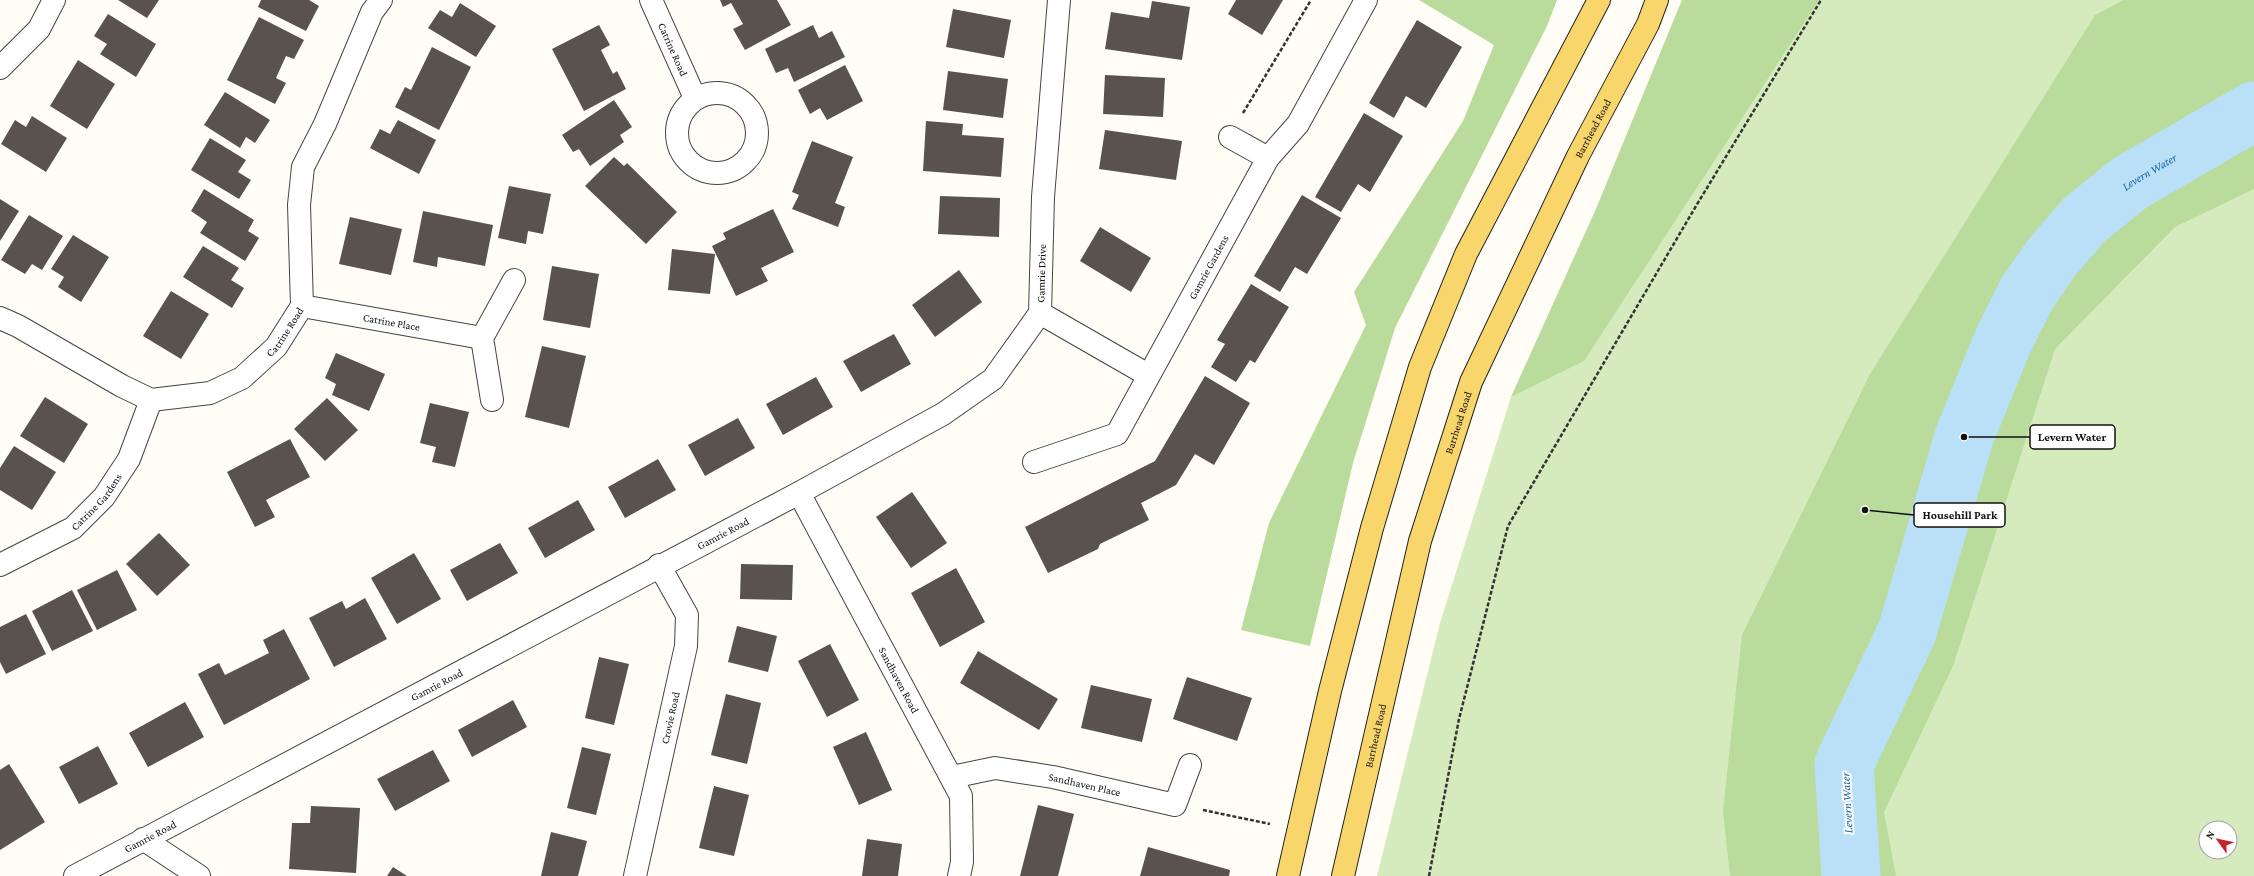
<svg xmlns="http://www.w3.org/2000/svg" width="2254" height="876" font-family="'Crimson Pro',serif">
  <rect width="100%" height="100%" fill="#fffdf5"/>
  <path fill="#d5ebbd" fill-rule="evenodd" d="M1682,0h572v876h-877l63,-253 71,-226 85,-188zM2206,828h24v24h-24z"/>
  <g fill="#b9dc9c">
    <polygon points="1419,0 1557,0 1547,26 1395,328 1353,463 1310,646 1241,630 1269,523 1366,325 1354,292 1463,121 1494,45"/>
    <polygon points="1682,0 1819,0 1584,361 1511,397 1596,209"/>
    <polygon points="2124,0 2254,0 2254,189 2175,227 2055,349 1953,666 1884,812 1896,876 1730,876 1723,811 1742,635 1870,374 2095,15"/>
  </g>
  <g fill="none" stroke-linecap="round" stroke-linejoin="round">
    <path stroke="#b9e0f7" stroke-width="59" id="s1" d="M1851,876l-7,-112 63,-132 57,-195 39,-96 24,-48 26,-37 31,-36 46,-37 124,-72"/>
  </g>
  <g fill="#5a524d">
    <polygon points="118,0 159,0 147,18"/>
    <polygon points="261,0 309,0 319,6 306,31 258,7"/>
    <polygon points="720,0 777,0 791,25 745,50 733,29 743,24 731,3 723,7"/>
    <polygon points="1236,0 1283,0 1262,35 1228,14"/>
    <polygon points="1152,1 1190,7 1182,60 1105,49 1111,12 1149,18"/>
    <polygon points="460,3 496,26 476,57 428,28 440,10 452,17"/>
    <polygon points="953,9 1011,20 1004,58 946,47"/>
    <polygon points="108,14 156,44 136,77 100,54 107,44 94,36"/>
    <polygon points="259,17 304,40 294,59 286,56 276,78 286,83 275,104 227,80"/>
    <polygon points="1417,20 1462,47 1426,108 1406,96 1394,118 1369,103"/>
    <polygon points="599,25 610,45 601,50 613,74 617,71 626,89 584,111 552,49"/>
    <polygon points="813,25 819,38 832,31 845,57 794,82 788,68 776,73 765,49"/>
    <polygon points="432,47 471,67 439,130 395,107 405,87 411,90"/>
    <polygon points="78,60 115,84 87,129 50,106"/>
    <polygon points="845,65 863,101 827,120 820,108 810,114 798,90"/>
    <polygon points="948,71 1008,79 1003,118 943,110"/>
    <polygon points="1105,75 1165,78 1163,117 1103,114"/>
    <polygon points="225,92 270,120 255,143 246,137 240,148 204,125"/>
    <polygon points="614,100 632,127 620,135 624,142 590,166 579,149 573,152 562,135"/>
    <polygon points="1364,113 1403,136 1370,192 1358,184 1341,212 1315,197"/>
    <polygon points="32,116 67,138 46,172 1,144 15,120 26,127"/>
    <polygon points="398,120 436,140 419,174 370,148 380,129 390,134"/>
    <polygon points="926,121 963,124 962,135 1004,138 1001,177 923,171"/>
    <polygon points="1105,130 1182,141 1176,180 1099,169"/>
    <polygon points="210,138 246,160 238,172 251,180 239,199 191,170"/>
    <polygon points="812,141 853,157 835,203 845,207 838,227 792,209 799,195 792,192"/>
    <polygon points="614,157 624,166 627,163 677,212 646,244 585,186"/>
    <polygon points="509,186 551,194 543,234 528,231 526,244 498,238"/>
    <polygon points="204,189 254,220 248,231 259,238 245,261 200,233 207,222 191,211"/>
    <polygon points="1302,195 1341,218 1307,274 1295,267 1280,292 1254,276"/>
    <polygon points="940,196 1000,198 999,237 938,234"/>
    <polygon points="0,199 19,211 0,241"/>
    <polygon points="773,209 794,252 761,268 768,281 736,296 712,246 726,239 723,233"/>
    <polygon points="423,211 493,225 485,266 438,257 437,267 413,262"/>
    <polygon points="29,215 63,236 42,270 32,264 25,274 1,260"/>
    <polygon points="350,217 402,229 391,275 339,264"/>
    <polygon points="1100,227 1151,258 1131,292 1080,261"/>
    <polygon points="73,235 109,257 81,302 58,287 64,277 51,269"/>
    <polygon points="203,246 239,268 231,280 244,288 232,308 183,277"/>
    <polygon points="672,249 715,254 710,294 668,290"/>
    <polygon points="552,266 599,274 590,328 543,320"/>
    <polygon points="959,270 982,302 935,337 912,305"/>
    <polygon points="1251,284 1289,307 1255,363 1250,360 1236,382 1211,367 1225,344 1217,340"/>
    <polygon points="171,291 209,314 181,359 143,336"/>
    <polygon points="894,334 911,364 861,392 843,361"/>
    <polygon points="542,346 586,356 569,428 525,417"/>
    <polygon points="336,353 385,374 369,411 332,395 336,384 325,378"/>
    <polygon points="1205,376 1250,403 1214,465 1195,454 1176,485 1141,503 1149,520 1100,544 1098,549 1048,573 1025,527 1155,461"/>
    <polygon points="816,377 833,407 783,435 766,404"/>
    <polygon points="45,397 88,424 64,463 20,436"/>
    <polygon points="327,398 358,430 325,461 294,429"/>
    <polygon points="430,403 469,412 455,467 432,462 436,447 420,443"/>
    <polygon points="738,418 755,448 705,476 688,445"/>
    <polygon points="290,439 310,477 266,500 275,517 255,527 227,472"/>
    <polygon points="14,446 56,472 32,510 0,490 0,468"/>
    <polygon points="658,459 676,490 625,518 608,487"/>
    <polygon points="912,492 947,543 911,568 876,517"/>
    <polygon points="578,500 595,530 545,558 528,528"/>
    <polygon points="159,533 190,565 157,596 126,564"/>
    <polygon points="500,543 518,573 467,601 450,570"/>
    <polygon points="414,553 441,599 397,624 371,578"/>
    <polygon points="741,564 793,565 792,600 740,599"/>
    <polygon points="956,568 985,622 940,647 911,593"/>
    <polygon points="117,570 137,610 97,630 77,590"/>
    <polygon points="72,590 93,631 52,651 32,611"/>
    <polygon points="365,598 387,639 334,667 309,618 342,601 346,609"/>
    <polygon points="26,614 46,654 6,674 0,662 0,627"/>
    <polygon points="737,626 777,636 768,672 728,662"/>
    <polygon points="284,629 310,679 224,725 198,674 219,663 225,675 269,653 263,640"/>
    <polygon points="830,644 859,700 827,717 798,661"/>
    <polygon points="978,651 1058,699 1039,730 960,683"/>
    <polygon points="599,657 629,664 614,725 585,718"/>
    <polygon points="1187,677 1252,698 1237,741 1173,719"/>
    <polygon points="1091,685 1152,699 1142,742 1081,728"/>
    <polygon points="726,694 761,703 747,764 711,755"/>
    <polygon points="513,700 527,727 472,757 458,730"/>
    <polygon points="185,702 204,737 148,767 129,733"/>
    <polygon points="866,732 892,790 859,805 833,747"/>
    <polygon points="98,746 118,784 79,804 59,767"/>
    <polygon points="582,747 611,754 596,815 567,808"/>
    <polygon points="433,750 450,781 395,811 377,779"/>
    <polygon points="9,764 45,822 0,850 0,770"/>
    <polygon points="714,786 749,795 734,856 699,848"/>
    <polygon points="1038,805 1074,814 1058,876 1020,876"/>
    <polygon points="311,806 360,808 356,873 289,869 292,823 310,823"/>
    <polygon points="551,832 587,841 578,876 541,876"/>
    <polygon points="867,839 902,844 898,876 862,876"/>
    <polygon points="1148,847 1230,870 1229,876 1140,876"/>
    <polygon points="393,867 407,876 387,876"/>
  </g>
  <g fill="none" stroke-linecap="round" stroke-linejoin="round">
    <defs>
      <g id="minor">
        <path id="s2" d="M651,0l44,98"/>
        <polyline points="0,68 39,29 54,0"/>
        <circle cx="717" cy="133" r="40"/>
        <polyline points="1230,137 1268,158"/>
        <path id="s3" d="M302,306l180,32"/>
        <polyline points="1040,313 1148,375"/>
        <path id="s4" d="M0,318l18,8 104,60 29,14 59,-7 32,-15 34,-31 26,-41 -3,-101 4,-38 22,-43 47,-112 9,-12"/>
        <polyline points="492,400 482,338 514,280"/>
        <path id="s5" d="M1034,462l83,-28 151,-276 30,-34 68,-124"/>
        <path id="s6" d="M799,493l162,303 1,66 -3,14"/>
        <path id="s7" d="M0,565l73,-37 31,-31 25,-38 22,-59"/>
        <path id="s8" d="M952,777l43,-9 58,9 122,28 15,-40"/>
        <polyline points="143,839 199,876"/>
        <path id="s9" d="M75,876l724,-383 144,-79 50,-35 47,-66 3,-116 16,-197"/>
        <path id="s10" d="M635,876l51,-230 1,-31 -28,-50"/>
      </g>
      <g id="major">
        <polyline points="1288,876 1330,691 1372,528 1420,367 1466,254 1599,0"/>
        <path id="s11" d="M1343,876l77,-335 51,-159 107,-226 70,-132 9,-24"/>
      </g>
    </defs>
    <use href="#minor" stroke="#444" stroke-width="24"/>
    <use href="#major" stroke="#222" stroke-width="24"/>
    <g stroke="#333" stroke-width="2.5" stroke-dasharray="4 2" stroke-linecap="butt">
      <polyline points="1243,113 1311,0"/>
      <polyline points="1203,810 1270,824"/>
      <polyline points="1429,876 1459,719 1508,526 1696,206 1821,0"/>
    </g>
    <use href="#minor" stroke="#fff" stroke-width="22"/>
    <use href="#major" stroke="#f9d66b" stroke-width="22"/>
  </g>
  <g text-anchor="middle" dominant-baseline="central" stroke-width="4" stroke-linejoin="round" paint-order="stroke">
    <g font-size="11" fill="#111" stroke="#fff">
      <text stroke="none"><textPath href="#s2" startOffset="54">Catrine Road</textPath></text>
      <text stroke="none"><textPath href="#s11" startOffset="792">Barrhead Road</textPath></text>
      <text stroke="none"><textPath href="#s5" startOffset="278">Gamrie Gardens</textPath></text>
      <text stroke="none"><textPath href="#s9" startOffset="1165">Gamrie Drive</textPath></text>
      <text stroke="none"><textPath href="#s3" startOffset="91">Catrine Place</textPath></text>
      <text stroke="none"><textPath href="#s4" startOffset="330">Catrine Road</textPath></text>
      <text stroke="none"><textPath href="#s11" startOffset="468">Barrhead Road</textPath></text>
      <text stroke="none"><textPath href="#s7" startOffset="117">Catrine Gardens</textPath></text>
      <text stroke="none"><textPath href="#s9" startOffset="733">Gamrie Road</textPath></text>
      <text stroke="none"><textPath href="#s6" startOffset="212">Sandhaven Road</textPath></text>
      <text stroke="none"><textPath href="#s9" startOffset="409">Gamrie Road</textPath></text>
      <text stroke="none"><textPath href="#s10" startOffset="162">Crovie Road</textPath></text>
      <text stroke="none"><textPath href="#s11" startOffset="144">Barrhead Road</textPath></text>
      <text stroke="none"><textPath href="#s8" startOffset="135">Sandhaven Place</textPath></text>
      <text stroke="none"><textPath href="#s9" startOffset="85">Gamrie Road</textPath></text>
    </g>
    <g font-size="12" font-style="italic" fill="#1768a6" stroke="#fff">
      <text stroke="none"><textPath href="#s1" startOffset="793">Levern Water</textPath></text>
      <text transform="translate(1847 803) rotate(-93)">Levern Water</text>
    </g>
  </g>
  <path fill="none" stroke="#111" stroke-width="1.5" d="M1964 437L2030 437M1865 510L1914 515"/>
  <g fill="#111" stroke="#fff" stroke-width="1.5">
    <circle cx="1964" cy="437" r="4"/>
    <circle cx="1865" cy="510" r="4"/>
  </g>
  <g fill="#fff" stroke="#111" stroke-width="1.5">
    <rect x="2030" y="425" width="85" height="24" rx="4"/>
    <rect x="1914" y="503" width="91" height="24" rx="4"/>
  </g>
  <g font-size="12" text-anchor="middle" font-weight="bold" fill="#111">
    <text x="2072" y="441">Levern Water</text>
    <text x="1960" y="519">Househill Park</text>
  </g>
  <g transform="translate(2218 840) rotate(303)"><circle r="19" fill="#ffffff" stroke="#a0a0a0"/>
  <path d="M0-3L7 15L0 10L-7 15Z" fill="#c4262e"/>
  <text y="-6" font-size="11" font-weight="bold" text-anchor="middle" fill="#111111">N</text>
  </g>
</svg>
